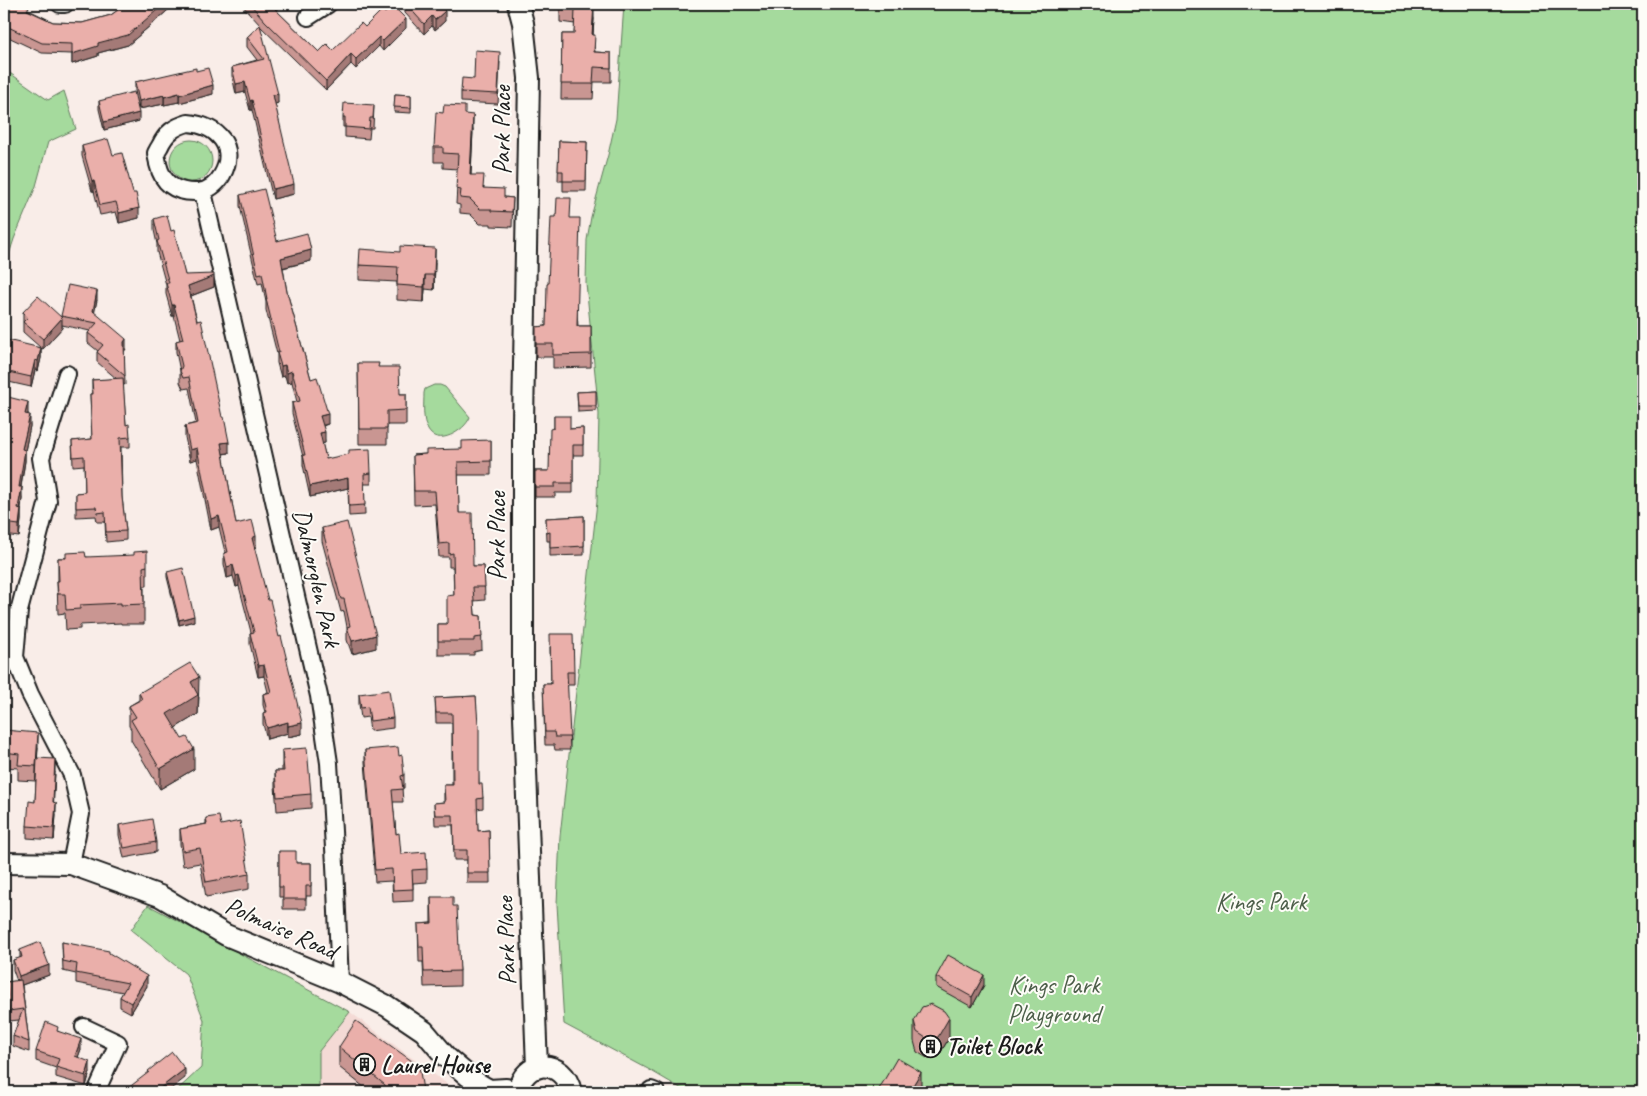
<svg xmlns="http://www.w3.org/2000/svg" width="1647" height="1096" font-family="Caveat,sans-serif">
  <rect width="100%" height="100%" fill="#f9ede8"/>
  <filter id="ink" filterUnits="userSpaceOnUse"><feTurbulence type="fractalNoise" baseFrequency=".02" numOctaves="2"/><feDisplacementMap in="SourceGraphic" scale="10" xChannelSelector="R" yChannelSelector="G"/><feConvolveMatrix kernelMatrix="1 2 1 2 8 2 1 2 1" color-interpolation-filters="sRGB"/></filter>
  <g filter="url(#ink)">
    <polygon fill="#f4dad5" points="350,1012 458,1092 319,1092 319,1051"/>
    <g fill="#a5da9d" stroke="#607b5c">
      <polygon points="624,4 1643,4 1643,1092 687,1092 648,1069 564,1024 557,904 560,836 597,502 599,414 586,283 587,240 591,217 608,155 616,119"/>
      <polygon points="4,69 48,100 64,91 76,129 48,142 36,186 14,239 4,270"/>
      <circle cx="191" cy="161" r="21"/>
      <path d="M434,385h6l5,2 25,30c-5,14 -33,30 -42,13 -6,-10 -4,-26 -4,-37l1,-4z"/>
      <polygon points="148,905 350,1012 319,1051 319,1092 175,1092 201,1068 204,1020 186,974 131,930"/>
    </g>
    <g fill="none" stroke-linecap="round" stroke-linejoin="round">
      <defs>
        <g id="minor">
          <polyline points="60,4 65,4"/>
          <polyline points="308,17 328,4"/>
          <path d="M188,123c29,2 50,24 34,52 -5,9 -14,16 -24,17 -21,1 -35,-7 -40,-28 0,-3 -2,-8 -2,-11 1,-2 2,-4 4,-7 6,-13 14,-19 28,-23z"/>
          <polyline points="203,192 319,696 329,763 335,865 340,982"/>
          <polyline points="67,374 41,458 48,501 19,611 15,657 30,694 72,775 81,814 71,864"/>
          <polyline points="84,1027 118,1043 96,1092"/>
          <polyline points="651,1090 656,1092"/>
        </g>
        <g id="tertiary">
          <polyline points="518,4 523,23 529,78 523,422 523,689 537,1068"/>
          <polyline points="4,863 71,864 160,896 226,935 340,982 387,1006 424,1031 446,1057 474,1081 489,1090 506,1089 512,1092"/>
          <path d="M518,1092c5,-34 46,-34 53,0"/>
        </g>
      </defs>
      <use href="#minor" stroke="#1c1c1c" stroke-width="20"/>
      <use href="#tertiary" stroke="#1c1c1c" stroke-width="24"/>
      <use href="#minor" stroke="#fdfcf7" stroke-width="16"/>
      <use href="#tertiary" stroke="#fdfcf7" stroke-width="20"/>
    </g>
    <g fill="#c99692" stroke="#1c1c1c">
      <polygon points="4,4 29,10 53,22 82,23 111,15 126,4 175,4 128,45 98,53 98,56 72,64 72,54 42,53 4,35"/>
      <polygon points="241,4 275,4 278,12 319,52 333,50 385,13 406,28 383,51 379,46 356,69 351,64 326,90 260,26 278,103 275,104 294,194 273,199 252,110 250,110 245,92 236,94 232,76 232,67 257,60 247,47 247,37 260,25"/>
      <polygon points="405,4 438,4 445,21 435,30 432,26 424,34 405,13"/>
      <polygon points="560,4 590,4 594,19 593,35 595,52 611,53 611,82 594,82 593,99 561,99 562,34 574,34 575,24 560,22"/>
      <polygon points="500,62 498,104 461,102 461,92 474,79"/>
      <polygon points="196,71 213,94 179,103 179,102 164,105 164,104 139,109 135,91 135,82"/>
      <polygon points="395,94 411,95 411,113 394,112"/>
      <polygon points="99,101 139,121 104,130 99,109"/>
      <polygon points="374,105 373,128 370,128 369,139 345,137 345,127 343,127 343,117"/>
      <polygon points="465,114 473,130 471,175 484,188 504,197 513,198 512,227 491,226 491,224 480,224 470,214 460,213 460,205 456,204 458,169 443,168 443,162 434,162 434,147"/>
      <polygon points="559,141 587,142 586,191 563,191 563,181 558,181"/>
      <polygon points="82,146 113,155 139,218 119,223 116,212 100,215 94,191 92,191 82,156"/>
      <polygon points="240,195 277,241 311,261 283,268 287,292 311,379 328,424 323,426 325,443 322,443 326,459 371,473 371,484 364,484 365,515 349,516 348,488 310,497 303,465 303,457 292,413 292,403 297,402 292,382 287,383 285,376 281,377 277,363 277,354 266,310 266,302 262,283 258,284 240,206"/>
      <polygon points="570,218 578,326 591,326 591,367 553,368 553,357 536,357 536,327 546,326 548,284"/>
      <polygon points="154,219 171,231 185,275 214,287 191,296 229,453 223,454 236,524 256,547 254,548 302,734 288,737 288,733 267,739 263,724 263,713 265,712 263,705 263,694 268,692 264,676 258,677 250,644 250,633 251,632 239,586 236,587 233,576 227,578 224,564 224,553 225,552 219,527 211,530 197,459 190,461 185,437 185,426 196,423 189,388 183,389 180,382 180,371 176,352 176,341 180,340 174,316 172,316 166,294 166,285 157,252 157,244 154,230"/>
      <polygon points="435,263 434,290 425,289 424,302 397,300 397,282 359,280 359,265"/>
      <polygon points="97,300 94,312 126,349 124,351 125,385 123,384 126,425 130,437 130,447 121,447 122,497 126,531 126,540 106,542 105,522 97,522 96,516 76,517 76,493 85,492 84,465 73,466 72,441 92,439 90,394 92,394 92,380 117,379 97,362 97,352 98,351 88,343 88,333 90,331 62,325 62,328 43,349 41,348 41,358 38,371 35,370 31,387 4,381 4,357 41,348 23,332 23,312 61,317 61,316"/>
      <polygon points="358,363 378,367 400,394 406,394 406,425 387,425 387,444 359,444"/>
      <polygon points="596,391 596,411 578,412 577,392"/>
      <polygon points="4,396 28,413 30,426 25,451 25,461 21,487 22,499 21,509 21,520 19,537 4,535"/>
      <polygon points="554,416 570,429 583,428 583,455 573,455 573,493 555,493 555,497 535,497 535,471 549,471 554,428"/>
      <polygon points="491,440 491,475 458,475 459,513 473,566 484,566 485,600 474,601 475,615 481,616 482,650 474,652 474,655 438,655 438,624 447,624 454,595 453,567 449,567 449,557 439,557 435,504 414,505 413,455 426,454 462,449"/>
      <polygon points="584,516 584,555 550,556 550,541 547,541 546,518"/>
      <polygon points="322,528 376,648 352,654 347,640 347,627 344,611 341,612 322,541"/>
      <polygon points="86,557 147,566 147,586 144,586 144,624 121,624 121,623 80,625 80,629 66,630 65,613 58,614 57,581 58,581 58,558"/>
      <polygon points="167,572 194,621 179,625 167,577"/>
      <polygon points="550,647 574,672 574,685 567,685 570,750 555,750 554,745 545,745 543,684 551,684"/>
      <polygon points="139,693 199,697 198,714 175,728 194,769 160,789 131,740 131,729 129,726 129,706 139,700"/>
      <polygon points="359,694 393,718 393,728 370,731 368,717 361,718 359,704"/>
      <polygon points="476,696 479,784 483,798 483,808 477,809 478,831 489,830 490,883 467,883 467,860 454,860 453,825 435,825 434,803 444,802 444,785 452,785 452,723 436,723 435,698"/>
      <polygon points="4,730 38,748 37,758 55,772 53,802 56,815 54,840 27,838 27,826 35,802 37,760 36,781 18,780 18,768 4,767"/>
      <polygon points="282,750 311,794 311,808 277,811 275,786 275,771 282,771"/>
      <polygon points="365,750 399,756 404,775 404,788 402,788 403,802 393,802 396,834 401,854 427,869 427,882 413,883 413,901 393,902 392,881 375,882 365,762"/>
      <polygon points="206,818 221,825 249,874 249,889 206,897 200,863 183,866 180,844 180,829 206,824"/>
      <polygon points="119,825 156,842 156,852 124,858 119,835"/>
      <polygon points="279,851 296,863 311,863 311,896 306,896 306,909 283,909 283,897 279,897"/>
      <polygon points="431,897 453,906 460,971 460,986 424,987 423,962 419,962 418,924 431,923"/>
      <polygon points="62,942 109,953 147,986 131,1013 120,1007 120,997 123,992 76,983 76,974 63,971"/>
      <polygon points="20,950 49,975 22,985 29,1042 29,1052 13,1046 13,1036 19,1020 9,1021 6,992 6,982 17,981 13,970 13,960 20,958"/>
      <polygon points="936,977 984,985 972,1007 936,987"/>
      <polygon points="914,1021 949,1038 938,1057 929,1059 917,1052 914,1041"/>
      <polygon points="58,1031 81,1049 78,1057 90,1072 86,1086 56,1077 56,1068 36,1061 36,1051"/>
      <polygon points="339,1047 423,1090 427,1092 370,1092 339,1067"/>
    </g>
    <g fill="#a47a77" stroke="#1c1c1c">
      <polygon points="164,4 175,4 128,45 98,53 98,56 72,64 72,54 98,43"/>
      <polygon points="594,4 594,19 592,49 592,35"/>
      <polygon points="445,11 445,21 435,30 435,20"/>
      <polygon points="432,16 432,26 424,34 424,24"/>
      <polygon points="406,19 406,28 383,51 383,41"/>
      <polygon points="379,37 379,46 356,69 356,59"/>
      <polygon points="351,54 351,64 326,90 326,81"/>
      <polygon points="245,82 245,92 236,94 236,84"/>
      <polygon points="213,85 213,94 179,103 179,95"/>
      <polygon points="179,93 179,102 164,105 164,97"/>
      <polygon points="278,94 278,103 273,105 273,95"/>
      <polygon points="164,95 164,104 139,109 139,101"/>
      <polygon points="252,100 252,110 250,110 250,101"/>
      <polygon points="139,113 139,121 104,130 104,122"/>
      <polygon points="473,115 473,130 470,189 470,175"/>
      <rect x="92" y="181" width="2" height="10"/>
      <polygon points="294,184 294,194 273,199 273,189"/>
      <polygon points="139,208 139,218 119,223 119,213"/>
      <polygon points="435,248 435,263 434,290 434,275"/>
      <polygon points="311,250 311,261 281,268 281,258"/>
      <polygon points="425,275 425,289 424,302 424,287"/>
      <polygon points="214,276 214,287 188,297 188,286"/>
      <polygon points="97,291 97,300 93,320 93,311"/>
      <rect x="172" y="305" width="2" height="11"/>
      <polygon points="62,318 62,328 43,349 43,339"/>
      <polygon points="126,339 126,349 124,352 124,342"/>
      <polygon points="41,348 41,358 38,371 38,361"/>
      <polygon points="35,360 35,370 31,387 31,377"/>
      <polygon points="285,365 285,376 281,377 281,366"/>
      <polygon points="292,371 292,382 287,383 287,373"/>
      <polygon points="28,402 28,413 25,425 25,414"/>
      <polygon points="328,414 328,424 320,426 320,416"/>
      <polygon points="30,415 30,426 25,451 25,461 19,498 19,487 22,449"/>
      <polygon points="325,432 325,443 320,444 320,433"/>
      <polygon points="229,442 229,453 221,454 221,443"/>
      <polygon points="197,448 197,459 190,461 190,450"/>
      <polygon points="348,478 348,488 310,497 310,486"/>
      <polygon points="22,487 22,499 18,520 18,508"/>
      <polygon points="21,509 21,520 19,537 19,525"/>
      <polygon points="219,516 219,527 211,530 211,519"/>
      <polygon points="256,536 256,547 252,549 252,538"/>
      <polygon points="233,565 233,576 227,578 227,567"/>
      <polygon points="239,575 239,586 236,587 236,576"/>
      <polygon points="194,616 194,621 179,625 179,620"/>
      <polygon points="376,635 376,648 352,654 352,641"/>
      <polygon points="264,665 264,676 258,677 258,666"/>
      <polygon points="199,677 198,714 167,733 167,714 191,682"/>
      <polygon points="288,722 288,733 267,739 267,728"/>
      <polygon points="302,723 302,734 288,737 288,726"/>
      <polygon points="38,733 38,748 36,781 36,766"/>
      <polygon points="194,749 194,769 160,789 160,769"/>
      <polygon points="55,759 55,772 53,815 53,802"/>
      <polygon points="56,803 56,815 54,840 54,828"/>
      <polygon points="49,965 49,975 19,986 19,976"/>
      <polygon points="984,975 984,985 972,1007 972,997"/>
      <polygon points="147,976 147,986 131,1013 131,1003"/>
      <polygon points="949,1018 949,1038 938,1057 929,1059 929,1040"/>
      <polygon points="81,1039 81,1049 75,1066 75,1056"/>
      <polygon points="90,1062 90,1072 86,1086 86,1076"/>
      <polygon points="185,1069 185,1078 167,1092 155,1092"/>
      <polygon points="921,1072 921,1087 918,1092 909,1092"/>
    </g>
    <g fill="#eaafaa" stroke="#1c1c1c">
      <polygon points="4,4 23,4 29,7 27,10 53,22 82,23 111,15 126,4 164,4 128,35 98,43 98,46 72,54 72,44 42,43 4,25"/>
      <polygon points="250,4 275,4 278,7 275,9 319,52 327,44 333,50 361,23 365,27 382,10 385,13 392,5 406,19 383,41 379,37 356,59 351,54 326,81 265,21"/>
      <polygon points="406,4 438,4 445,11 435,20 432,16 424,24"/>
      <polygon points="560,4 594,4 592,35 595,35 594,52 611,53 611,68 594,67 593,84 561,84 562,34 574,34 575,9 560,8"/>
      <polygon points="260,25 278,94 273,95 294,184 273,189 252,100 250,101 245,82 236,84 232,67 264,59 247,37"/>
      <polygon points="475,50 500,52 498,94 461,92 462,78 474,79"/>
      <polygon points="196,68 196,71 208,68 213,85 179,95 179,93 164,97 164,95 139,101 135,82"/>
      <polygon points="134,92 139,113 104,122 99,101"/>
      <polygon points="395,94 411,95 411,108 394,107"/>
      <polygon points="344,103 374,105 373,118 370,118 369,129 345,127 345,117 343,117"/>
      <polygon points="444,105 465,106 465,114 473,115 470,175 484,175 483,188 504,189 504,197 513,198 512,212 491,211 491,209 480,209 470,199 460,198 461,190 456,189 458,154 443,153 443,147 434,147 436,112 443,113"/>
      <polygon points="108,139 113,155 122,153 133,193 136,193 139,208 119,213 116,202 100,205 94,181 92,181 82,146"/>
      <polygon points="559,141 587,142 586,181 563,181 563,171 558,171"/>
      <polygon points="264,189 277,241 307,233 311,250 281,258 287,292 311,379 317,377 328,414 320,416 325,432 320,433 326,459 349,454 349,450 370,449 371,473 364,474 365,505 349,506 348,478 310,486 303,455 305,455 292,403 300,401 292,371 287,373 285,365 281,366 277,353 279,352 266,299 267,299 262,273 258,274 240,195"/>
      <polygon points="557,198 571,198 570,218 580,218 577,326 591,326 591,354 553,355 553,344 536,344 536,327 546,326 547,284 548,284 551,217 556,217"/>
      <polygon points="167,215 171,231 174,230 185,275 214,274 214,276 188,286 197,321 201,320 222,417 224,417 229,442 221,443 236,524 252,520 256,536 252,538 268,600 270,600 279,637 281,636 302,723 288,726 288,722 267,728 263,713 267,712 263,694 271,692 264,665 258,666 250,633 254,632 239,575 236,576 233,565 227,567 224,553 228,552 219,516 211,519 197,448 190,450 185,426 198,423 189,377 183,378 180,371 182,366 176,341 183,339 174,305 172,305 166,283 169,283 157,241 159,240 154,219"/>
      <polygon points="400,246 435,248 434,275 425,275 424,287 397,285 398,267 359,265 360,249 400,252"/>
      <polygon points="68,285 97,291 93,311 126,339 124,342 125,376 97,352 103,345 88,333 97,323 61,316"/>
      <polygon points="38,296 62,318 43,339 23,322 28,317 23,312"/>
      <polygon points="7,340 41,348 38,361 35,360 31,377 4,371 4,357"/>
      <polygon points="358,363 379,363 378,367 399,367 400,394 406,394 406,410 387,411 387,429 359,429"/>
      <polygon points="123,378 126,425 129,424 130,437 120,438 122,497 126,531 106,532 105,512 97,513 96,507 76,508 76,493 85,492 84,456 73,457 72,441 92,439 90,394 93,394 92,380"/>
      <polygon points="596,391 596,406 578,406 577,392"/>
      <polygon points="4,396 28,402 25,414 30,415 22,449 25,450 19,487 22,487 18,508 21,509 19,525 4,523"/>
      <polygon points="554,416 570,416 570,429 583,428 583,445 573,445 573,483 555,483 555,487 535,487 535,471 549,471 550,429 554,428"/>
      <polygon points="491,440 491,461 458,462 459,513 472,513 473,566 484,566 485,587 473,587 475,615 481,616 482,637 474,638 474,641 438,641 438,624 447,624 447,596 454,595 453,553 449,554 449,543 439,544 435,491 414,491 413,455 426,454 426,450 462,449 462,441"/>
      <polygon points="584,516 584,546 550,548 550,532 547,533 546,518"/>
      <polygon points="347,522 376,635 352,641 347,627 350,626 344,599 341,599 322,528"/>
      <polygon points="147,551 147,566 143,567 144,604 121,605 121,603 80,605 80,609 66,610 65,594 58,594 57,581 59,581 58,558 66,558 66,553 85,552 86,557 134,555 134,552"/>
      <polygon points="183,568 194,616 179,620 167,572"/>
      <polygon points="550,634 573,634 574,672 567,672 570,737 555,737 554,732 545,732 543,684 551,684"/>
      <polygon points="190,663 199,677 191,682 198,695 167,714 182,739 187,737 194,749 160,769 131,720 136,717 129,706 142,699 139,693"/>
      <polygon points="389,690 393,718 370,721 368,707 361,708 359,694"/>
      <polygon points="476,696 478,724 479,724 479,784 482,784 483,798 477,799 478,831 489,830 490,873 467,873 467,850 454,850 453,815 435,815 434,803 445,802 444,785 453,785 452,713 436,713 435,698"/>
      <polygon points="4,730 38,733 36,766 18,765 19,754 4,752"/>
      <polygon points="398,747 399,756 402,755 404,775 401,776 403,789 392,790 396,834 399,833 401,854 426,852 427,869 412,870 413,889 393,890 392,869 375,870 365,750"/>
      <polygon points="307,748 311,794 277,797 275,771 284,771 282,750"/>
      <polygon points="37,758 55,759 53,802 56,803 54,828 27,826 29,801 35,802"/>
      <polygon points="219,816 221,825 240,821 249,874 206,882 200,848 183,851 180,829 207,824 206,818"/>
      <polygon points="152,819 156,842 124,848 119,825"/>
      <polygon points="279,851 296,851 296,863 311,863 311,886 306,886 306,899 283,899 283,887 279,887"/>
      <polygon points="431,897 453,897 453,906 457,906 460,971 424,972 423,947 419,947 418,924 432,923"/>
      <polygon points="40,942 49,965 19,976 13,960 22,957 20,950"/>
      <polygon points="62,942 109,951 109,953 147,976 131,1003 120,997 128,983 76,973 77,964 63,961"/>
      <polygon points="948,955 984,975 972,997 936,977"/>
      <polygon points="21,980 29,1042 13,1036 23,1009 9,1011 6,982"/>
      <polygon points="931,1004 944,1011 949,1018 938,1037 929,1040 917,1032 914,1021 922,1007"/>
      <polygon points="356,1021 419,1066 423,1090 427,1090 427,1092 387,1092 385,1085 339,1047"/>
      <polygon points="46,1022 58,1027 57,1031 81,1039 75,1056 90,1062 86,1076 56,1067 59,1059 36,1051"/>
      <polygon points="172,1052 185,1069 155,1092 123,1092 149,1072 148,1071"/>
      <polygon points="897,1058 921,1072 909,1092 884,1092 879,1089"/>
    </g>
  </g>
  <defs>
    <symbol id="building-ring" viewBox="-11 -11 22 22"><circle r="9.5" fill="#fdfcf7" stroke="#1c1c1c" stroke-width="1.5"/><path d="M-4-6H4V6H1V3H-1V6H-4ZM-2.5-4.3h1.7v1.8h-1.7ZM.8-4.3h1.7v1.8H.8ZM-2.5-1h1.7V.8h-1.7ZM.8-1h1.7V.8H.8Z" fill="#1c1c1c"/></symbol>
  </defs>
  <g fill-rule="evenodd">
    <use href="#building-ring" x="918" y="1034" width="25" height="25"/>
    <use href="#building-ring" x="352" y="1052" width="25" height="25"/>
  </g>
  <g text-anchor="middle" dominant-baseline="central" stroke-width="4" stroke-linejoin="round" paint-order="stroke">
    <g font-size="25" fill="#1c1c1c" stroke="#fdfcf7">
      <text transform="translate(502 130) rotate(-90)">Park Place</text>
      <text transform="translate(497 536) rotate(-90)">Park Place</text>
      <text transform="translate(317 578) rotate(77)">Dalmorglen Park</text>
      <text transform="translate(281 928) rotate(24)">Polmaise Road</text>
      <text transform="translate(506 941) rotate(-92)">Park Place</text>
    </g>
    <g font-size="25" fill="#4c5e49" stroke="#fdfcf7">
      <text x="1261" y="902">Kings Park</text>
      <text x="1054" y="985">Kings Park<tspan x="1054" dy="29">Playground</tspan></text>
    </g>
    <g font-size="25" font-weight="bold" fill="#1c1c1c" stroke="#fdfcf7" text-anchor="start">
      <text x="946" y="1046">Toilet Block</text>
      <text x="381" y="1065">Laurel House</text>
    </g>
  </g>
  <rect width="1647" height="1096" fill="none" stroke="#fdfcf7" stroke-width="20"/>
  <rect x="10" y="10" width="1627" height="1076" fill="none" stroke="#1c1c1c" stroke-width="2" filter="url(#ink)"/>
</svg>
